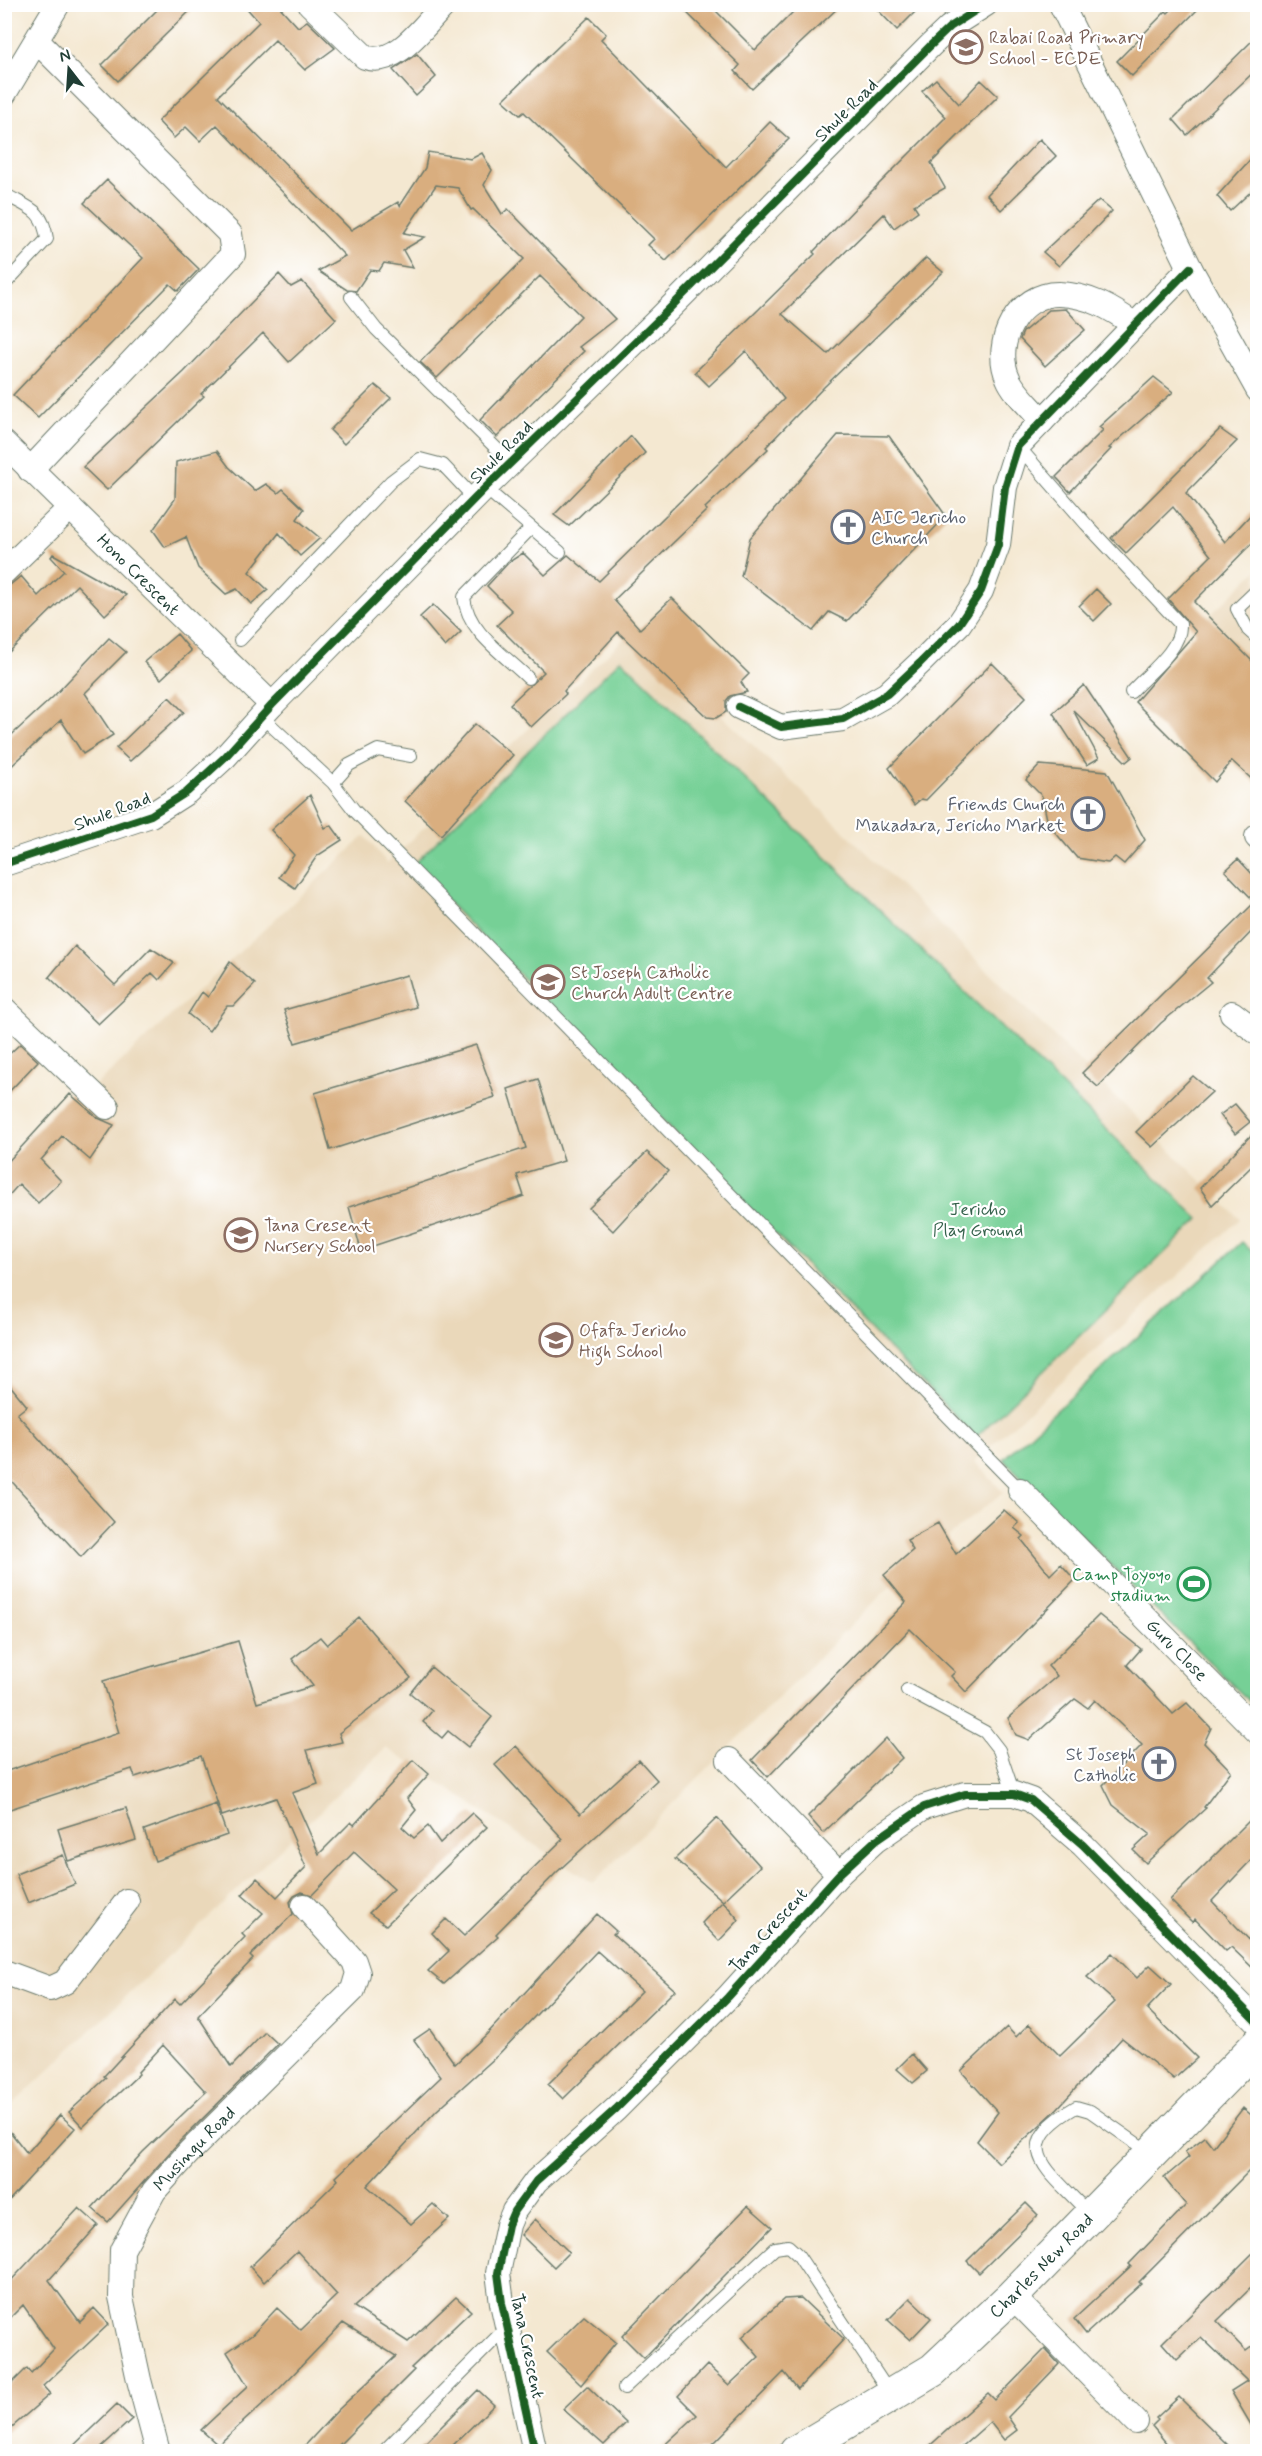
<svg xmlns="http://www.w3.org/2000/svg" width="1262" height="2456" font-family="Mynerve,sans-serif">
	<rect width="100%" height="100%" fill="#fff"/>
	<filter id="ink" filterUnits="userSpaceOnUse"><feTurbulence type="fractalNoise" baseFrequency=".0167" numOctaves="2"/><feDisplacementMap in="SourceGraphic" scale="12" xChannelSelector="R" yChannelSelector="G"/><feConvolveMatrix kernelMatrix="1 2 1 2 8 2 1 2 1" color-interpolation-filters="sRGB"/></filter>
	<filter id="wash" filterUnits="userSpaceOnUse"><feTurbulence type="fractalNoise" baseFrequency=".008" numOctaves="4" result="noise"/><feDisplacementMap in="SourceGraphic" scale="24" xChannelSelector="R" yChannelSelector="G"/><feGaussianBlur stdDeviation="1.35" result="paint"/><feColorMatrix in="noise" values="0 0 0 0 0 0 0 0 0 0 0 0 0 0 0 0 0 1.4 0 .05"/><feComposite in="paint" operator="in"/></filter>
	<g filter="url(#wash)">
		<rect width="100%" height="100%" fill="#f4e8d1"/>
		<path fill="#ead8ba" d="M 1257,570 L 1257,691 L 1195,630 Z
			M 632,631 L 863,849 L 1240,1219 L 974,1461 L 1003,1492 L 898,1578 L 593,1883 L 386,1748 L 5,2112 L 5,1169 L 365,836 L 387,863 Z"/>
		<path fill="#76d096" stroke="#4a8665" stroke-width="1.5" d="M 621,659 L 1199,1219 L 976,1437 L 412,866 Z
			M 1242,1242 L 1258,1257 L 1257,1709 L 1003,1459 Z"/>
		<g id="blocks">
			<path fill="#d9ae7f" d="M 163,4 L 197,4 L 118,81 L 102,65 Z
				M 243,4 L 277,4 L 298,27 L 307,21 L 335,48 L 305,70 L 275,40 L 218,96 L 351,230 L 398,202 L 400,206 L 425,168 L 428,152 L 471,159 L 482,153 L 492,170 L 484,185 L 502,214 L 508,209 L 615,319 L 579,347 L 584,351 L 497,437 L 480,420 L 581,316 L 540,276 L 437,378 L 420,362 L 524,259 L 473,209 L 471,210 L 458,188 L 436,185 L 404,233 L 425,237 L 403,250 L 413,268 L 384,263 L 379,271 L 370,270 L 356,291 L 347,290 L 318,271 L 345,256 L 217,125 L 200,141 L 186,127 L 174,138 L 158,121 L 259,22 Z
				M 678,4 L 709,4 L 755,50 L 801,4 L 842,4 L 752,89 L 735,71 L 740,65 Z
				M 872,4 L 923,4 L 897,30 Z
				M 1177,4 L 1203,4 L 1132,76 L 1117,61 L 1166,11 L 1168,13 Z
				M 589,17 L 606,34 L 601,39 L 726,167 L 770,122 L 789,139 L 666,261 L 648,245 L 654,239 L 524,112 L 520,115 L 503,100 Z
				M 1257,36 L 1257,69 L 1187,135 L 1173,119 Z
				M 417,54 L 436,77 L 416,96 L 393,70 Z
				M 936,79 L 959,104 L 981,80 L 998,96 L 931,163 L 945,188 L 914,205 L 918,211 L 894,228 L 884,214 L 782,314 L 828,354 L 926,258 L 943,272 L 824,387 L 766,447 L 768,449 L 705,508 L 707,510 L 614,600 L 640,629 L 672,598 L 749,674 L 741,682 L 747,692 L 730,696 L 726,701 L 726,712 L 716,718 L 707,717 L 618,632 L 564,691 L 566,694 L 531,727 L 510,704 L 544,672 L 497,625 L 512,611 L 487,586 L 509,562 L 523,553 L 545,575 L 568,555 L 599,581 L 784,399 L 746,351 L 709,386 L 695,372 L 815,254 L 813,252 L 865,198 L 946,117 L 922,91 Z
				M 1040,139 L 1056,156 L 1001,210 L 987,195 Z
				M 1257,152 L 1257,186 L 1230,211 L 1217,196 Z
				M 107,180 L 199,269 L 178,291 L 170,284 L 38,418 L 13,395 L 143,258 L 84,203 Z
				M 1099,200 L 1112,211 L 1059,266 L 1043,252 Z
				M 279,274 L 291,287 L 302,281 L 336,319 L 289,362 L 263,333 L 201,394 L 204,396 L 107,490 L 83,467 L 184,372 Z
				M 1066,309 L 1085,330 L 1045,366 L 1020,339 L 1023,332 L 1049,310 Z
				M 1154,377 L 1173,392 L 1109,448 L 1111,449 L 1070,492 L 1056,477 L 1103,430 L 1099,427 Z
				M 375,385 L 391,398 L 344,444 L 330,430 Z
				M 1220,429 L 1237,441 L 1186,493 L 1225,542 L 1257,508 L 1257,538 L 1194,602 L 1257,666 L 1257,784 L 1232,761 L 1215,782 L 1135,702 L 1196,632 L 1168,599 L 1211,556 L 1173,507 L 1126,553 L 1111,538 Z
				M 838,435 L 889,436 L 946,516 L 847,621 L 829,612 L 813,631 L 741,576 L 750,538 Z
				M 631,436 L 645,453 L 569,526 L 554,515 Z
				M 217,451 L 229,467 L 255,491 L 266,484 L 278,493 L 283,489 L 304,509 L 297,519 L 320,538 L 300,556 L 279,533 L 249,572 L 268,590 L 251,604 L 237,589 L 226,594 L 198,568 L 186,537 L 165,547 L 153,530 L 175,499 L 176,462 Z
				M 53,554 L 126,595 L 105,615 L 77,585 L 4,657 L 4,590 L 21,576 L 38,596 L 64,571 L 51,557 Z
				M 1096,589 L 1111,604 L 1094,621 L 1079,606 Z
				M 433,605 L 461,632 L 445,647 L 420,617 Z
				M 177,634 L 191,651 L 161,679 L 144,662 Z
				M 109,638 L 126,652 L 85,693 L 113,735 L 83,754 L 61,720 L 4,773 L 4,742 L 53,697 Z
				M 992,663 L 1026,697 L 926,800 L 921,799 L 914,805 L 889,768 Z
				M 1084,685 L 1132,757 L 1126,762 L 1073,710 L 1099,758 L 1087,765 L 1053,713 Z
				M 169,697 L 184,712 L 130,761 L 116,748 Z
				M 475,724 L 513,755 L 441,835 L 405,801 Z
				M 1040,765 L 1107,771 L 1145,840 L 1124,864 L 1115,857 L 1108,863 L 1077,858 L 1048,824 L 1042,796 L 1026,780 Z
				M 310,795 L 325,828 L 331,825 L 342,840 L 317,856 L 295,888 L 279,877 L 294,855 L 271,830 Z
				M 1238,859 L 1257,879 L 1257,926 L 1207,978 L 1211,982 L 1161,1023 L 1098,1087 L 1082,1073 L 1255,902 L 1225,871 Z
				M 75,946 L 115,985 L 151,948 L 174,963 L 159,980 L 152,973 L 98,1024 L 49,977 Z
				M 230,962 L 255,984 L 234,1006 L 227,1006 L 209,1031 L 188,1014 L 202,992 L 208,997 Z
				M 407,975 L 416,1007 L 295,1043 L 284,1010 Z
				M 20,1044 L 38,1061 L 4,1097 L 4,1059 Z
				M 476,1045 L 495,1097 L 330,1150 L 315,1093 Z
				M 1193,1076 L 1212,1092 L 1152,1147 L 1136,1132 Z
				M 538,1079 L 564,1161 L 517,1175 L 524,1196 L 361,1250 L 349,1207 L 526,1148 L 508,1089 Z
				M 70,1094 L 98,1118 L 114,1125 L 90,1160 L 62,1136 L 41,1160 L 61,1181 L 38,1203 L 19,1184 L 4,1201 L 4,1166 Z
				M 1235,1104 L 1250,1122 L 1235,1134 L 1220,1115 Z
				M 1257,1129 L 1257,1161 L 1212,1205 L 1200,1188 Z
				M 647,1152 L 668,1171 L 613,1231 L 589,1208 Z
				M 4,1378 L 27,1406 L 17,1414 L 114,1522 L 81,1557 L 4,1473 Z
				M 1004,1510 L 1019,1523 L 1014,1528 L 1024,1536 L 1021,1539 L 1050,1575 L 1061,1564 L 1075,1580 L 966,1692 L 951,1676 L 955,1672 L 910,1629 L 768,1777 L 752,1760 L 906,1602 L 884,1575 L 913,1550 L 907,1540 L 938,1523 L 956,1554 Z
				M 1099,1615 L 1141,1649 L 1127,1665 L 1173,1714 L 1187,1703 L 1211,1728 L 1204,1743 L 1231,1771 L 1204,1807 L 1206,1808 L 1146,1863 L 1133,1850 L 1150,1834 L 1113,1805 L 1103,1785 L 1142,1745 L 1095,1700 L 1088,1708 L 1075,1699 L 1029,1740 L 1016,1735 L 1008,1718 L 1057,1676 L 1048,1666 Z
				M 359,1617 L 411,1678 L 339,1733 L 342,1742 L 307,1750 L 318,1784 L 292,1793 L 319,1854 L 351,1822 L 354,1825 L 413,1760 L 429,1774 L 407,1798 L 416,1810 L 402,1827 L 414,1838 L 428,1826 L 440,1843 L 472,1813 L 487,1827 L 386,1925 L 369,1913 L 394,1889 L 354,1852 L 312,1895 L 302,1892 L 294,1896 L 290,1902 L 293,1914 L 250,1956 L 253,1959 L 198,2016 L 231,2067 L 265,2032 L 278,2044 L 180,2141 L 108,2222 L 92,2208 L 143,2152 L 206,2092 L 163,2045 L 138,2072 L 139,2074 L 83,2127 L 69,2112 L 106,2078 L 104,2076 L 175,1999 L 180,2004 L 245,1937 L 242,1934 L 263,1913 L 242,1895 L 257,1878 L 277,1897 L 306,1867 L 276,1798 L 222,1816 L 201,1756 L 135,1777 L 132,1769 L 4,1811 L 4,1772 L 119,1733 L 103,1681 L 238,1641 L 257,1703 L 313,1686 L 292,1659 L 320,1637 L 327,1645 Z
				M 431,1667 L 492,1717 L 468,1747 L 448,1731 L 442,1738 L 423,1722 L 432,1711 L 410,1693 Z
				M 886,1738 L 902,1758 L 823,1833 L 808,1816 Z
				M 516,1746 L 580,1814 L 639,1760 L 657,1780 L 557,1872 L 496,1934 L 498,1936 L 444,1984 L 428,1971 L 449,1951 L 432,1933 L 446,1919 L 464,1936 L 563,1839 L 495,1765 Z
				M 216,1804 L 227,1835 L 155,1861 L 144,1830 Z
				M 126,1808 L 136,1840 L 68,1861 L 58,1829 Z
				M 1257,1813 L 1257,1854 L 1212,1901 L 1257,1948 L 1257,1972 L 1231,1947 L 1226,1951 L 1195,1919 L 1192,1922 L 1170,1900 Z
				M 717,1818 L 760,1866 L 723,1901 L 675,1859 Z
				M 63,1855 L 75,1884 L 28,1903 L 16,1874 Z
				M 723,1901 L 739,1920 L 719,1941 L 702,1923 Z
				M 597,1914 L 616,1931 L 613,1934 L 675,1990 L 563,2099 L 548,2084 L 642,1991 L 597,1951 L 497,2056 L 436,2111 L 367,2186 L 411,2224 L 433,2204 L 449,2219 L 354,2307 L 408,2342 L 456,2297 L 471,2311 L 411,2368 L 414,2370 L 333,2451 L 300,2451 L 338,2410 L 396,2356 L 343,2323 L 278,2390 L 218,2445 L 201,2430 L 248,2386 L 227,2352 L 252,2335 L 277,2308 L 301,2330 L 337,2295 L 297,2251 L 264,2282 L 250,2267 L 338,2180 L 336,2177 L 441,2077 L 414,2040 L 430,2029 L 455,2064 L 487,2034 Z
				M 1112,1953 L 1137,1978 L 1150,1965 L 1171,1984 L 1147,2009 L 1197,2058 L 1174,2079 L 1122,2038 L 1054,2112 L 999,2163 L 977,2141 L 998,2112 L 961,2071 L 1007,2027 L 1016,2037 L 1029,2024 L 1060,2056 L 1115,2002 L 1087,1977 Z
				M 912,2054 L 927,2071 L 913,2083 L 897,2069 Z
				M 1243,2108 L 1257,2120 L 1257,2163 L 1139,2282 L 1141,2284 L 1086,2334 L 1074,2319 L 1131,2266 L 1129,2264 L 1186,2205 L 1164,2178 L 1189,2157 L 1185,2152 L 1205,2137 L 1213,2147 Z
				M 60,2115 L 75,2128 L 4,2206 L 4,2124 L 27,2153 Z
				M 1026,2203 L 1038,2215 L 979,2273 L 967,2261 Z
				M 748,2206 L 772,2227 L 644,2358 L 622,2336 Z
				M 79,2208 L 98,2225 L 49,2280 L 80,2322 L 94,2308 L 109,2324 L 43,2386 L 50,2394 L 4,2434 L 4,2391 L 27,2368 L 31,2373 L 54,2349 L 23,2305 L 4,2324 L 4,2288 Z
				M 535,2219 L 569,2252 L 554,2267 L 521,2235 Z
				M 1257,2249 L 1257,2282 L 1217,2321 L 1246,2351 L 1257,2343 L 1257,2435 L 1231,2391 L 1247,2381 L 1201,2337 L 1177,2360 L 1162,2343 Z
				M 801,2298 L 844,2339 L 798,2389 L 784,2372 L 706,2451 L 658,2451 L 697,2415 L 678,2396 L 707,2365 L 729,2385 L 759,2357 L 742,2337 L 784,2299 Z
				M 910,2298 L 931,2318 L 910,2340 L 888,2320 Z
				M 584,2316 L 616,2342 L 581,2385 L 547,2352 Z
				M 1045,2349 L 1059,2364 L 1008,2417 L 1017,2430 L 1004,2440 L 990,2422 L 957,2451 L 924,2451 L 988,2393 L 995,2400 Z
				M 587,2386 L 626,2423 L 604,2445 L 563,2409 Z
				M 478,2390 L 494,2405 L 447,2451 L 417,2451 Z
				M 1179,2397 L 1234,2451 L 1173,2451 L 1152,2426 L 1158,2420 L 1156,2418 Z
				M 117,2404 L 132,2419 L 97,2451 L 68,2451 Z"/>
		</g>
	</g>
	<g filter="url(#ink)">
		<use href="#blocks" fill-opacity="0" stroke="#6a796b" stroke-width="1.5"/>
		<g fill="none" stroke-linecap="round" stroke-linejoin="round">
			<g stroke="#6a796b" stroke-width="14">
				<path id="lane" d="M 4,194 C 29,208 43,209 47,239 L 4,285
					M 351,297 L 376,329 L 511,463
					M 1018,446 L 1086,524 L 1180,624 C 1182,649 1147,674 1131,692
					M 485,488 L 560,552
					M 1258,589 L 1237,609 L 1248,630 L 1258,639
					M 240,640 L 391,481 L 420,459 L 443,465 L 475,499
					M 528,678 C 505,655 467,632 464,597 L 530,529
					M 261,716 L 333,783 L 354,810 L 1020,1490
					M 333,783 L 349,765 L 378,750 L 411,756
					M 907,1690 L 985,1732 L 999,1750 L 1014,1794
					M 1089,2214 C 1050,2170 1005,2148 1076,2107 L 1090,2111 L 1150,2153
					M 624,2388 L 775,2248 L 788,2246 L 798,2255 L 891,2395
					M 383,2452 L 507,2327"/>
			</g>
			<g stroke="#6a796b" stroke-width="26">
				<g id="street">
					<path d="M 310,4 L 365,57 C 396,68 424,25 445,4"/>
					<path d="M 1061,4 L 1190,268 L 1258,390"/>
					<path d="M 4,94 L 58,4"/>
					<path d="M 1042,421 C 1032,408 1014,393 1008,378 C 992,343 1018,293 1059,294 C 1089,295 1111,308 1135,325"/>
					<path id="s1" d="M 4,443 L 272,705"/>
					<path d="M 30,470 L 233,254 L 230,234 L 37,41"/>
					<path d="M 4,572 L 69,509"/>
					<path d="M 739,707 L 781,727 L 843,719 L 887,694 L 920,663 L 959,624 L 981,591 L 998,545 L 1005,487 L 1018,446 L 1190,268"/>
					<path d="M 1257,837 L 1258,838"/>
					<path d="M 4,864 L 151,815 L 187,792 L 225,757 L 272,705 L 485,488 L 661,317 L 930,46 L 950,27 L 986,4"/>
					<path d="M 4,1009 L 107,1107"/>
					<path d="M 1232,1013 L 1258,1033"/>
					<path id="s2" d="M 1020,1490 L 1258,1732"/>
					<path d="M 729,1760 L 839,1874"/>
					<path d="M 4,1972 L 50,1989 L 65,1982 L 127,1901"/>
					<path d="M 1012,2296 L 1136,2422"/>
					<path id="s3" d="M 158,2452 L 139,2380 L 121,2297 L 122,2250 L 154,2191 L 190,2151 L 353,1990 L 358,1973 L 354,1961 L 304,1906"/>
					<path d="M 535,2452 L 502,2303 L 498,2273 L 508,2225 L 514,2211 L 536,2181 L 616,2109 L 728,1997 L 839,1874 L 876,1840 L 924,1807 L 965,1794 L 1014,1794 L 1031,1800 L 1083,1845 L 1258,2023"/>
				</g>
			</g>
			<g stroke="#6a796b" stroke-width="35">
				<g id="secondary">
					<path id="s4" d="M 796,2452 L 933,2370 L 1012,2296 L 1258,2044"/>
				</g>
			</g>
			<use href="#lane" stroke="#fff" stroke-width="12"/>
			<use href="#street" stroke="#fff" stroke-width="24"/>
			<use href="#secondary" stroke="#fff" stroke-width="33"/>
			<g stroke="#fff" stroke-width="11">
				<path id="cycleway" d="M 739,707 L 781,727 L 843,719 L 887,694 L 920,663 L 959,624 L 981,591 L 998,545 L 1005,487 L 1018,446 L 1190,268
					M 4,864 L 151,815 L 187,792 L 225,757 L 272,705 L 485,488 L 661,317 L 930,46 L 950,27 L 986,4
					M 535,2452 L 502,2303 L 498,2273 L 508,2225 L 514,2211 L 536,2181 L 616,2109 L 728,1997 L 839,1874 L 876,1840 L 924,1807 L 965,1794 L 1014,1794 L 1031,1800 L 1083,1845 L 1258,2023"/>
			</g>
			<use href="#cycleway" stroke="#1b5e20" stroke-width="8"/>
		</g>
	</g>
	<defs>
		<g id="school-ring" transform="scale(1.725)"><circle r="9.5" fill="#fff" stroke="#8d6e63" stroke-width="1.5"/><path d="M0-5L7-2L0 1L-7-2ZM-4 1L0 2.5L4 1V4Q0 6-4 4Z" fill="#8d6e63"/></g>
		<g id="church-ring" transform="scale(1.725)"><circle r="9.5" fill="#fff" stroke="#6b7280" stroke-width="1.5"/><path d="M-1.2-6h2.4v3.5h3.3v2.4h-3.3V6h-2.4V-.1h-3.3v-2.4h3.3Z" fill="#6b7280"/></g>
		<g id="stadium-ring" transform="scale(1.725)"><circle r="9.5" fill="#fff" stroke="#2e9e5b" stroke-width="1.5"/><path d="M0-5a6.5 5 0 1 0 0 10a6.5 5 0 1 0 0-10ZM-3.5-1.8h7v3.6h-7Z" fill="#2e9e5b"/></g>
	</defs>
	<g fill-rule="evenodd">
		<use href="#school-ring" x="966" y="47"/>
		<use href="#church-ring" x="848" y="527"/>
		<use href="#church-ring" x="1088" y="814"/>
		<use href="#school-ring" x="548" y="982"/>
		<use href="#school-ring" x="241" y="1235"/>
		<use href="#school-ring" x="556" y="1340"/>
		<use href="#stadium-ring" x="1194" y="1584"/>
		<use href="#church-ring" x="1159" y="1764"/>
	</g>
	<g text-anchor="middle" stroke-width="4.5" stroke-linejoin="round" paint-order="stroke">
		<g font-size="18" fill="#785e54" stroke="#fff" text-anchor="start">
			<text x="989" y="43">Rabai Road Primary<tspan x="989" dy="21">School - ECDE</tspan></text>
			<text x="571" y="978">St Joseph Catholic<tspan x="571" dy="21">Church Adult Centre</tspan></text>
			<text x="264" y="1231">Tana Cresent<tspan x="264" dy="21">Nursery School</tspan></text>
			<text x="579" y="1336">Ofafa Jericho<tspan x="579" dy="21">High School</tspan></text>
		</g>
		<g font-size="18" fill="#1f3d34" stroke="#fff">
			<text transform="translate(846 110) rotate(-45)" y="6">Shule Road</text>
			<text transform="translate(501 452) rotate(-45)" y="6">Shule Road</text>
			<text dy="6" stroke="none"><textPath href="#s1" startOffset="188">Hono Crescent</textPath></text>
			<text transform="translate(112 811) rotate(-21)" y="6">Shule Road</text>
			<text dy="6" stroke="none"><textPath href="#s2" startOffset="224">Guru Close</textPath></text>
			<text transform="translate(768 1930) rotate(-48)" y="6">Tana Crescent</text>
			<text dy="6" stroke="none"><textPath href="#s3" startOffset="332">Musingu Road</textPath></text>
			<text dy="6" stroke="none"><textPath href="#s4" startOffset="310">Charles New Road</textPath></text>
			<text transform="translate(528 2346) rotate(78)" y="6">Tana Crescent</text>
		</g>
		<g font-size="18" fill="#5b616d" stroke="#fff" text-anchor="end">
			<text x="871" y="523" text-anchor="start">AIC Jericho<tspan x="871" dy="21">Church</tspan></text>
			<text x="1065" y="810">Friends Church<tspan x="1065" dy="21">Makadara, Jericho Market</tspan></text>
			<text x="1136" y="1760">St Joseph<tspan x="1136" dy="21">Catholic</tspan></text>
		</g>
		<g font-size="18" fill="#35624c" stroke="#fff">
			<text x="978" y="1215">Jericho<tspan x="978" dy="21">Play Ground</tspan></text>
		</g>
		<g font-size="18" fill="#27864d" stroke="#fff" text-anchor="end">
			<text x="1171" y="1580">Camp Toyoyo<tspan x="1171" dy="21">stadium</tspan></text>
		</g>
	</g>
	<rect width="1262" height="2456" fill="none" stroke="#fff" stroke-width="24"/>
	<g transform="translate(69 69) rotate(343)" stroke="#ffffff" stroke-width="4.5" paint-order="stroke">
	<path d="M0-4.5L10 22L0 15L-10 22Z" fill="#1f3d34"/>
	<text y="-9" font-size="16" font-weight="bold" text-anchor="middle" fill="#1f3d34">N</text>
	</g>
</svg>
